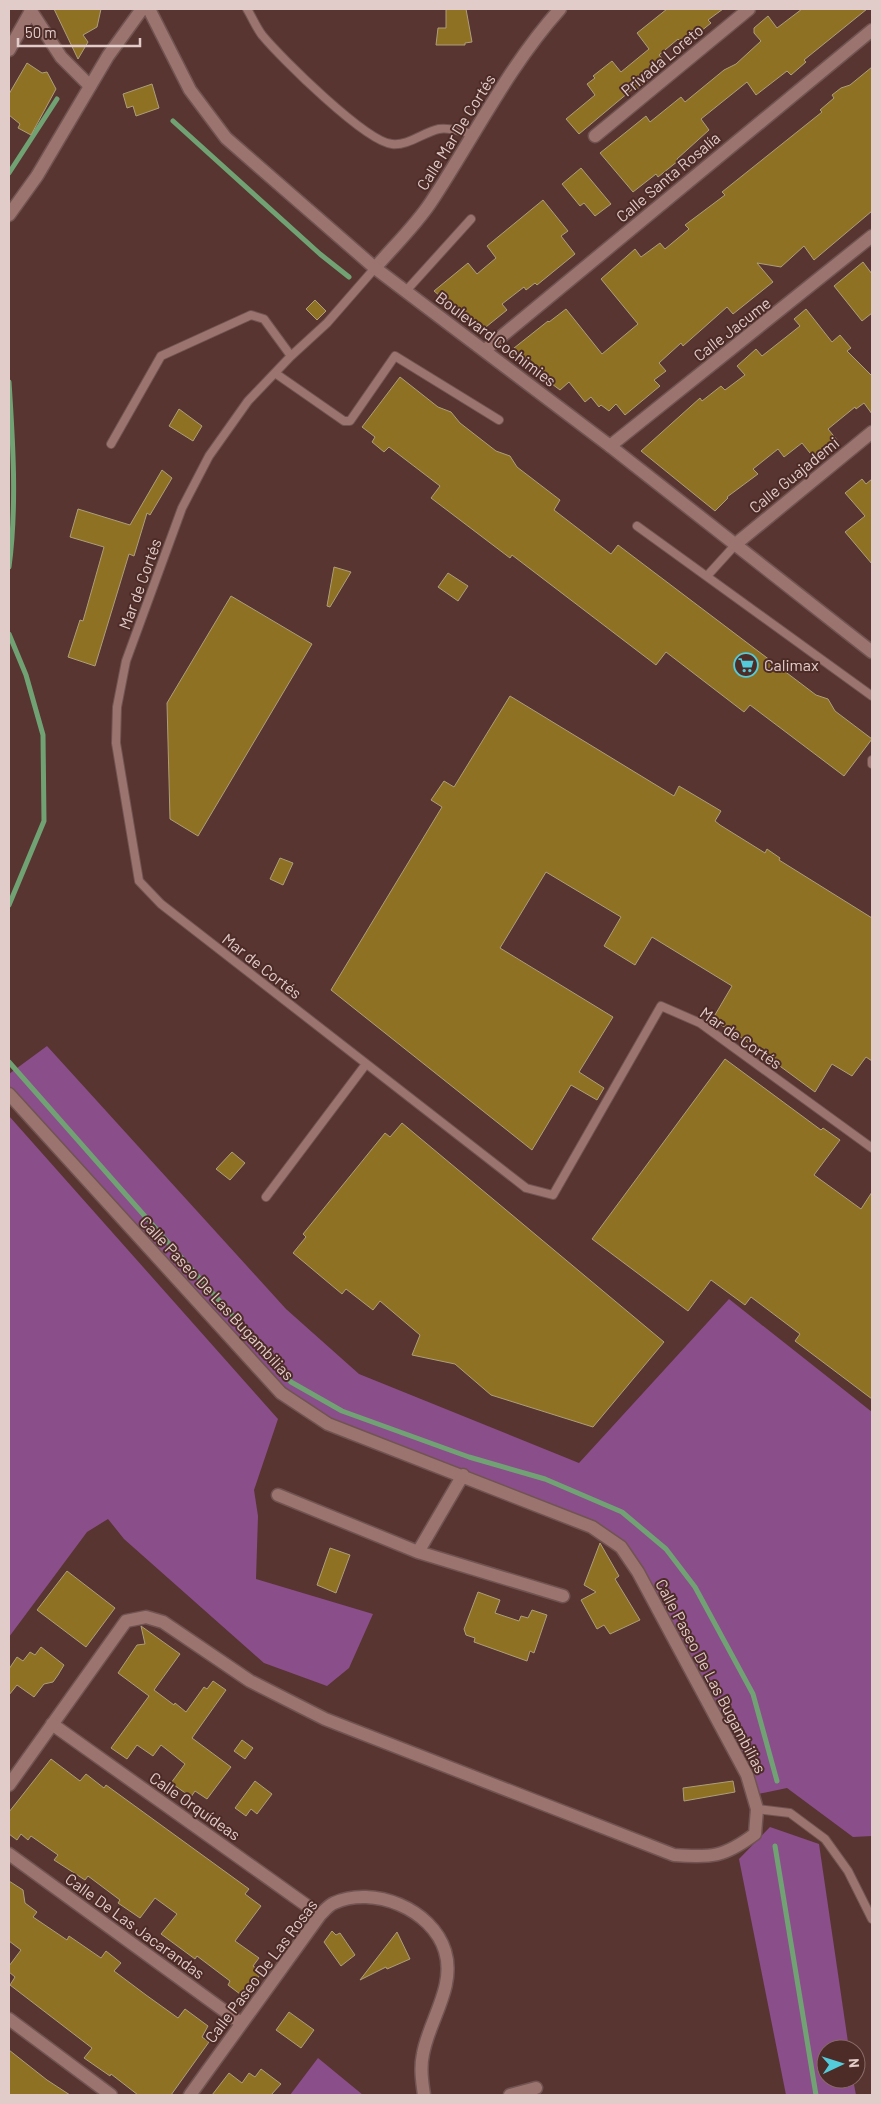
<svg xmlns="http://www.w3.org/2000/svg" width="881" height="2104" font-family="Barlow,sans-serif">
	<rect width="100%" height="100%" fill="#583531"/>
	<path fill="#8a4e8a" d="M 47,1046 L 286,1309 L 359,1374 L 579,1463 L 729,1299 L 872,1412 L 872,1836 L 853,1837 L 787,1788 L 753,1795 L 621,1547 L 592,1527 L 328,1424 L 281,1393 L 9,1094 L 9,1074 Z
		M 9,1116 L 278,1419 L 254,1490 L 258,1516 L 256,1579 L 373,1614 L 349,1668 L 327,1686 L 264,1663 L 124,1539 L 108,1519 L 87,1532 L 9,1637 Z
		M 770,1827 L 819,1844 L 849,2049 L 826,2049 L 826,2079 L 853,2079 L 856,2095 L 786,2095 L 739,1859 Z
		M 318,2058 L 363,2095 L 290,2095 Z"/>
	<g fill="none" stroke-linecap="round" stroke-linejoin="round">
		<path stroke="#71a274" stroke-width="5" d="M 173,121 L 320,254 L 349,277
			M 9,173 L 57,99
			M 9,382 C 13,443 17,507 9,567
			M 9,634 L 26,675 L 43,735 L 44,821 L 9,905
			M 9,1062 L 291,1382 L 342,1411 L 469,1457 L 545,1479 L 622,1512 L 666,1549 L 695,1587 L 753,1694 L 777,1781
			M 775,1846 L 816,2095"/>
	</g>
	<path fill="#8f7124" stroke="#ad9e7b" d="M 54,9 L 101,9 L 97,27 L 83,35 L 88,42 L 78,59 Z
		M 446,9 L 466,9 L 472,42 L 465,43 L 465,45 L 436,45 L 438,28 L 446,28 Z
		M 667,9 L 723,9 L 708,20 L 711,23 L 684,45 L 678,39 L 659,55 L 667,64 L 637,89 L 635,87 L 579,134 L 566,119 L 595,95 L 587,84 L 595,78 L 593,76 L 612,61 L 621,72 L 649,49 L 637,33 Z
		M 802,9 L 867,9 L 804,60 L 806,62 L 791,75 L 787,71 L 756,95 L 747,82 L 701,119 L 709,130 L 677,159 L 678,161 L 658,177 L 656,174 L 633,192 L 600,153 L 646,116 L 650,122 L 681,97 L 685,102 L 724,70 L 736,64 L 761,41 L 754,33 L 754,28 L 768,16 L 777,28 Z
		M 27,63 L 42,73 L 47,72 L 56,89 L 31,135 L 18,128 L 20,124 L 9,115 L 9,94 Z
		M 872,67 L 872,211 L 814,260 L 804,246 L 781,267 L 757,263 L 773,282 L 733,314 L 727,307 L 683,346 L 681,343 L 659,363 L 666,371 L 654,380 L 660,386 L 625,415 L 616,404 L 609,411 L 601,405 L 599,407 L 591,397 L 585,402 L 569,382 L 560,390 L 509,352 L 548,321 L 549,322 L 566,309 L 602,354 L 638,324 L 601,279 L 635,249 L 641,257 L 660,243 L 665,249 L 689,229 L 685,225 L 725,195 L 722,192 L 822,112 L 820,110 L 834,98 L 832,95 L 841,88 L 850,85 Z
		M 152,84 L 159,108 L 136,116 L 133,106 L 127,108 L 123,94 Z
		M 581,168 L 611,204 L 595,216 L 584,203 L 580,206 L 562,184 Z
		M 543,200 L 568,231 L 561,236 L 575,254 L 537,285 L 535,283 L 526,290 L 524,287 L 502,304 L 507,310 L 481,331 L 434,291 L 468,263 L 477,274 L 496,258 L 487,246 Z
		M 863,262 L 872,274 L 872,313 L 862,321 L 834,286 Z
		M 315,300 L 326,311 L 317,320 L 306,309 Z
		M 806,309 L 832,342 L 840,335 L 851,348 L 847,351 L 872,376 L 872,414 L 864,403 L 856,409 L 855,407 L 828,429 L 837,440 L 814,458 L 802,443 L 784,457 L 778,449 L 753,469 L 758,474 L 727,497 L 728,498 L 715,511 L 641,451 L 700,398 L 702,401 L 721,386 L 725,390 L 745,375 L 737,366 L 756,349 L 762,356 L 800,326 L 794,319 Z
		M 400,377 L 438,407 L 451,412 L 460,423 L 496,451 L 510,456 L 517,467 L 560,500 L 554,510 L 611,554 L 618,545 L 816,695 L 828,699 L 835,711 L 872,739 L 844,776 L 750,705 L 744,712 L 666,652 L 656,665 L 512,555 L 510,558 L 431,498 L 440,486 L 389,447 L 384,452 L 372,442 L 375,437 L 362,427 Z
		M 179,409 L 202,426 L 193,441 L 169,426 Z
		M 162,470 L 172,478 L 150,515 L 147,513 L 134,556 L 129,554 L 95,666 L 68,657 L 80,620 L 83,621 L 104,547 L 70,537 L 78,509 L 130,525 Z
		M 862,479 L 866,484 L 872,479 L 872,564 L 845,532 L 865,516 L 845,493 Z
		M 334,567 L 351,572 L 330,607 L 327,606 Z
		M 448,573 L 468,586 L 458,601 L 438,587 Z
		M 231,596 L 312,644 L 198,836 L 170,819 L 167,703 Z
		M 510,696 L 674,796 L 679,786 L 721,811 L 715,821 L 720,825 L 765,853 L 767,849 L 780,858 L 779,860 L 872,918 L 872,1061 L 866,1057 L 852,1076 L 832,1064 L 815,1092 L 735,1033 L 712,1020 L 732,986 L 652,937 L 635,965 L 604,946 L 621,917 L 546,872 L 500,948 L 613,1017 L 579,1072 L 604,1088 L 597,1100 L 571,1085 L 532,1150 L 331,990 L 442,807 L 431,800 L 444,781 L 454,787 Z
		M 280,858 L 293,863 L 283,885 L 270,879 Z
		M 725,1059 L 821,1130 L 823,1128 L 840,1140 L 814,1175 L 861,1209 L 872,1192 L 872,1399 L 795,1341 L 800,1334 L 751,1297 L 745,1305 L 711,1280 L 688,1311 L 592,1239 Z
		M 402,1123 L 664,1342 L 593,1427 L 491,1395 L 455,1364 L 412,1355 L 420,1335 L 380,1301 L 373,1310 L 346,1289 L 342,1294 L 293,1253 L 306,1237 L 303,1234 L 385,1133 L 390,1137 Z
		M 232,1152 L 245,1163 L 230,1180 L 216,1169 Z
		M 600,1543 L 619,1576 L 615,1579 L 640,1620 L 610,1634 L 604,1625 L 597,1629 L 581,1600 L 596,1592 L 584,1585 Z
		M 330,1548 L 350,1555 L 336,1593 L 317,1585 Z
		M 67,1571 L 115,1608 L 86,1647 L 37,1610 Z
		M 478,1592 L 500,1600 L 495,1613 L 519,1621 L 521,1616 L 528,1618 L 532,1610 L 547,1615 L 534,1653 L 530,1651 L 527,1661 L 474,1642 L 475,1638 L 466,1635 L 464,1629 Z
		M 141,1626 L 180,1654 L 154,1690 L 174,1705 L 175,1703 L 186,1712 L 204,1687 L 207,1689 L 213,1681 L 226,1690 L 192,1738 L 231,1767 L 207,1799 L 195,1791 L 191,1797 L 171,1783 L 185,1764 L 161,1745 L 153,1756 L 137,1745 L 127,1759 L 111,1748 L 149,1696 L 118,1673 L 137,1645 L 145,1644 Z
		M 41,1647 L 64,1665 L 58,1675 L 53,1682 L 44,1684 L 34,1697 L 17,1685 L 9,1695 L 9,1669 L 17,1657 L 23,1661 L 30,1652 L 35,1655 Z
		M 242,1740 L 253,1748 L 245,1759 L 234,1751 Z
		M 51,1759 L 80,1781 L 86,1774 L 104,1788 L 106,1785 L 249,1889 L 245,1894 L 261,1906 L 235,1941 L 259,1958 L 253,1966 L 262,1972 L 244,1997 L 228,1985 L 230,1981 L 197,1956 L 195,1959 L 161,1934 L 177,1914 L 155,1898 L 140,1918 L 118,1903 L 120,1900 L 88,1876 L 85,1880 L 54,1860 L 58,1855 L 31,1836 L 28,1840 L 21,1834 L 17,1840 L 9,1834 L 9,1812 Z
		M 255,1781 L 272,1794 L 257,1814 L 251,1809 L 246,1816 L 235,1808 Z
		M 733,1781 L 735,1792 L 684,1801 L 683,1788 Z
		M 9,1881 L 23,1890 L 25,1903 L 37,1912 L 33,1917 L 67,1940 L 69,1936 L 101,1958 L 106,1951 L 121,1963 L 114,1971 L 146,1995 L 178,2018 L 185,2009 L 208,2026 L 202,2037 L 209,2042 L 171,2095 L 138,2095 L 111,2074 L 110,2076 L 84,2058 L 92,2048 L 10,1985 L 15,1977 L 9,1972 L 9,1966 L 21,1950 L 9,1941 Z
		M 332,1931 L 336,1935 L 340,1933 L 355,1955 L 341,1966 L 324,1942 Z
		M 397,1932 L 410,1959 L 387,1969 L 386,1967 L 360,1980 Z
		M 289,2012 L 314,2030 L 301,2048 L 276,2030 Z
		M 9,2050 L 47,2080 L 70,2095 L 9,2095 Z
		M 261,2069 L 281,2084 L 271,2095 L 212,2095 L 229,2073 L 242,2083 L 249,2073 L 255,2077 Z"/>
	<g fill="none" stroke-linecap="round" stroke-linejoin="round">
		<g stroke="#715451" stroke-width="10">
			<path id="lane" d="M 247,9 C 252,17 256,27 262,35 C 281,58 366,142 392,144 C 408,146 424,132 439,129 C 450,127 462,132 473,134
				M 375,268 L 327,323 L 291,356 L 248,401 L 209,456 L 182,508 L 126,661 L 117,707 L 116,743 L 139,881 L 161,904 L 526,1188 L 553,1195 L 661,1006 L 700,1023 L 872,1148
				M 405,292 L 471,219
				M 275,373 L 344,421 L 350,421 L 395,356 L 499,420
				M 111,444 L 161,356 L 251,315 L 264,319 L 291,356
				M 637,526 L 872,696
				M 707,576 L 737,543
				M 872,760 L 872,764
				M 266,1197 L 366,1064
				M 757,1809 L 790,1813 L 825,1839 L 848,1871 L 872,1919"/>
		</g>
		<g stroke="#715451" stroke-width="15">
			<path id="street" d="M 31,11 L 61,57 L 90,86
				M 9,50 L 31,11 L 30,9
				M 595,136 L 749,9
				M 375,268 C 393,247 416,225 431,202 C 474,137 508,67 560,9
				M 485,350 L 872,30
				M 610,446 L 872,236
				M 737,543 L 872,432
				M 9,1094 L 281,1393 L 328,1424 L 592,1527 L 621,1547 L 638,1572 L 747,1775 L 757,1809 L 755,1834 C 724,1857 712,1858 674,1855 L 325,1719 L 250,1681 L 163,1622 L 146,1617 L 126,1621 L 9,1785
				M 278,1495 L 418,1552 L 563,1596
				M 418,1552 L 463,1475
				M 52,1724 L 320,1915
				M 9,1854 L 241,2023
				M 9,2019 L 111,2095
				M 190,2095 L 320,1915 C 324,1911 329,1905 334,1903 C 373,1885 432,1909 445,1951 C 456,1987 429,2020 423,2054 C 420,2068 422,2081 424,2095
				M 510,2095 L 536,2088"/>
		</g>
		<g stroke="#715451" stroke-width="15">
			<path id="secondary" d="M 149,9 L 190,90 L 226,138 L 375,268 L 610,446 L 872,652
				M 9,215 L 37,176 L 108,56 L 142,9"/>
		</g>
		<use href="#lane" stroke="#9b746f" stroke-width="8"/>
		<use href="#street" stroke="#9b746f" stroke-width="12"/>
		<use href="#secondary" stroke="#9b746f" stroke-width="12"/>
	</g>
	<defs>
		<g id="supermarket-ring" transform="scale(1.25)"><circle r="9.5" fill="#4d2b27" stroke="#53cbdb" stroke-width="1.5"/><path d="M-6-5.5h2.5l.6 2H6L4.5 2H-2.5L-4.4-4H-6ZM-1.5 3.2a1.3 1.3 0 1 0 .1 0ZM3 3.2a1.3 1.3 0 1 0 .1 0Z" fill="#53cbdb"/></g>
	</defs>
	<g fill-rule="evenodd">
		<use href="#supermarket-ring" x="746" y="665"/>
	</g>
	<g text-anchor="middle" stroke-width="4" stroke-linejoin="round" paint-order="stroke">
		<g font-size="16" fill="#e2ccc9" stroke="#4d2b27">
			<text transform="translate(662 60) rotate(-40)" y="6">Privada Loreto</text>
			<text transform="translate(456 132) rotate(-58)" y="6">Calle Mar De Cortés</text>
			<text transform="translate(668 177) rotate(-40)" y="6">Calle Santa Rosalía</text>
			<text transform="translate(732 329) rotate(-38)" y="6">Calle Jacume</text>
			<text transform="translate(496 339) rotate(37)" y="6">Boulevard Cochimies</text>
			<text transform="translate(794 475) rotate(-39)" y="6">Calle Guajademi</text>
			<text transform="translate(140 584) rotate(-70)" y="6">Mar de Cortés</text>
			<text transform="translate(262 966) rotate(38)" y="6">Mar de Cortés</text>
			<text transform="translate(741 1038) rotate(35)" y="6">Mar de Cortés</text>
			<text transform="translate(217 1298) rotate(47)" y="6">Calle Paseo De Las Bugambilias</text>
			<text transform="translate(711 1676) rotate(62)" y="6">Calle Paseo De Las Bugambilias</text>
			<text transform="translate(195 1806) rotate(35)" y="6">Calle Orquídeas</text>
			<text transform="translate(135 1926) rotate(36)" y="6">Calle De Las Jacarandas</text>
			<text transform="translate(261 1971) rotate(-53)" y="6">Calle Paseo De Las Rosas</text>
		</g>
		<g font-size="16" fill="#e2ccc9" stroke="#4d2b27" text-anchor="start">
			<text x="764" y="671">Calimax</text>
		</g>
	</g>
	<rect width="881" height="2104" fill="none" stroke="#e2ccc9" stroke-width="20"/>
	<g transform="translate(841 2064) rotate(86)"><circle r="24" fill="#4d2b27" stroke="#896b68"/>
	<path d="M0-4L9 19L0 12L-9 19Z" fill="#53cbdb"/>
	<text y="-8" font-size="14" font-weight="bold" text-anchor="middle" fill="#e2ccc9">N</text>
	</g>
	<path d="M18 38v8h122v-8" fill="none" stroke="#e2ccc9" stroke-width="2.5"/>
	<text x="25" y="38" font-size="15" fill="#e2ccc9" stroke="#4d2b27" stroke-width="4" paint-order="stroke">50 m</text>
</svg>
